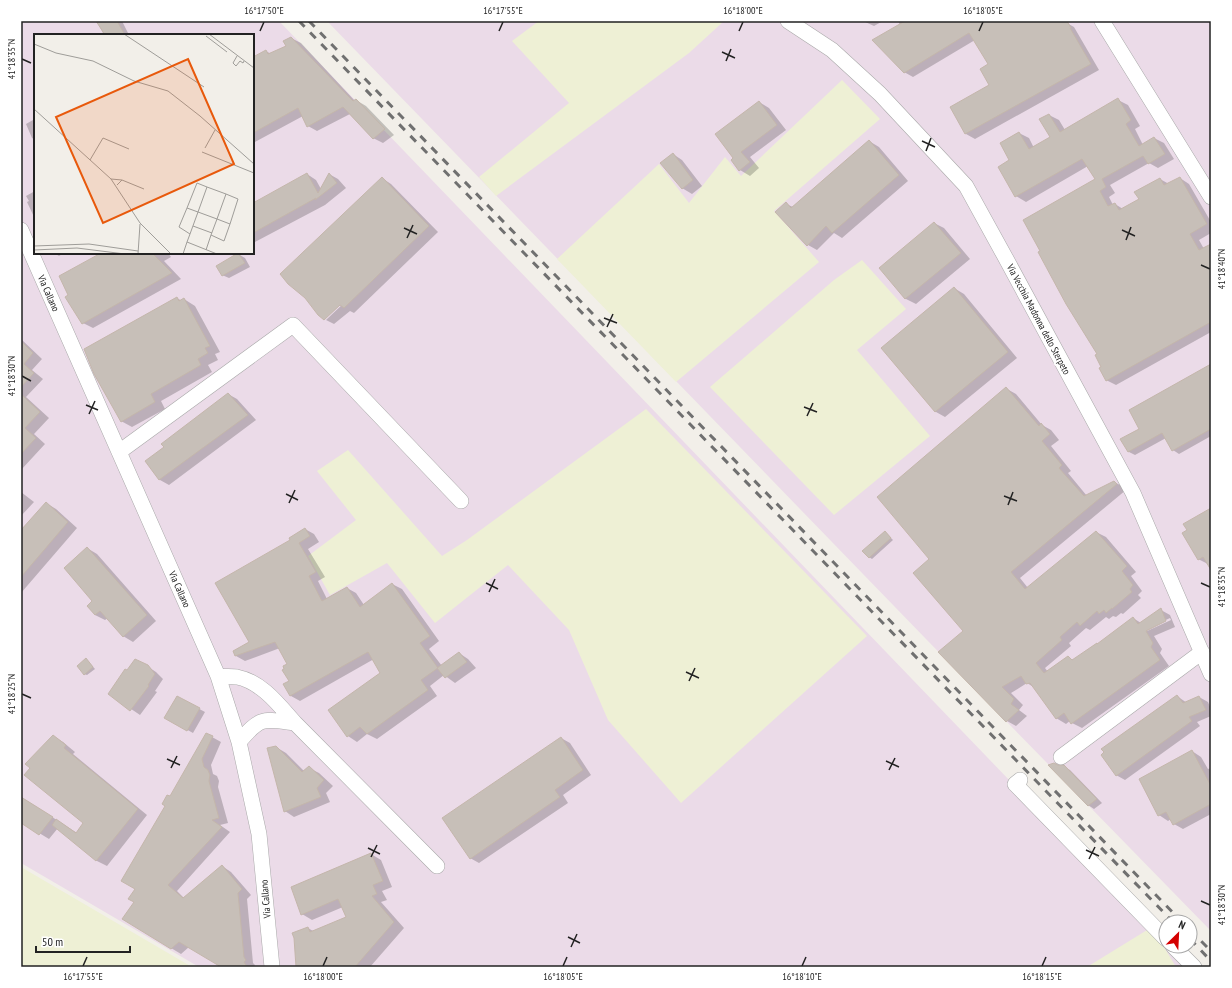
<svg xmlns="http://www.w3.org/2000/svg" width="1232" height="988" font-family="'PT Sans Narrow',sans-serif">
	<rect width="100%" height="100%" fill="#f2efe9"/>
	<path fill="#ebdbe8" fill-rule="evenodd" d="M 21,21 L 279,21 L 1189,967 L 199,967 L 21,863 ZM 35,35 L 253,35 L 253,253 L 35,253 Z
		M 327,21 L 1211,21 L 1211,931 L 926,639 Z"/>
	<path fill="#eef0d5" d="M 539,21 L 724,21 L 689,53 L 496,196 L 479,177 L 569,103 L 512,41 Z
		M 842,80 L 880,119 L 774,211 L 819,262 L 676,382 L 557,259 L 659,164 L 689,203 L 725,157 L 741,176 Z
		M 862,260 L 906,309 L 857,350 L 930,436 L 834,515 L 710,387 L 834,280 Z
		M 646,409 L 867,636 L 681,803 L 608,720 L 569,630 L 508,565 L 435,623 L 387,563 L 330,595 L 308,556 L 356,520 L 317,471 L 348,450 L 442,556 L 467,540 Z
		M 21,867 L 192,967 L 21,967 Z
		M 1152,927 L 1176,967 L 1087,967 Z"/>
	<path fill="#0003" fill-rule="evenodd" d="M 97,21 L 122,21 L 129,35 L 104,35 Z
		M 863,21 L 883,21 L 874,26 Z
		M 898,21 L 1065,22 L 1074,27 L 1099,70 L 975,139 L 966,134 L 951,108 L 990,85 L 989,65 L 975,40 L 913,77 L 904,72 L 900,25 Z
		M 291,38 L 301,43 L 355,101 L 356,100 L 366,106 L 394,135 L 383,143 L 373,138 L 350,114 L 317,131 L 308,126 L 303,116 L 253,143 L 253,58 L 266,51 L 271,54 L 287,46 Z
		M 1118,100 L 1128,105 L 1140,126 L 1135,129 L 1143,145 L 1154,138 L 1164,143 L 1174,159 L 1158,168 L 1149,163 L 1110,185 L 1115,193 L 1109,197 L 1113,205 L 1115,204 L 1123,209 L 1140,199 L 1160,179 L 1169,184 L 1180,178 L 1189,184 L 1211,222 L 1211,233 L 1199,240 L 1204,249 L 1211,245 L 1211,332 L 1116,385 L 1106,380 L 1103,367 L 1096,180 L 1088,166 L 1026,202 L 1016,196 L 1011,161 L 1019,133 L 1029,138 L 1034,148 L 1051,138 L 1049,115 L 1059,120 L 1065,130 Z
		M 759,102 L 769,108 L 786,130 L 750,157 L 759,168 L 750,176 L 740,170 L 732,160 L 734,158 Z
		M 33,120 L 35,121 L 35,140 L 32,138 L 26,124 Z
		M 869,141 L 879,147 L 908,181 L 842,238 L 834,233 L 817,250 L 808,245 L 786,204 L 793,207 Z
		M 673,154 L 682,160 L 702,186 L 692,194 L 682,188 Z
		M 307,174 L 316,180 L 321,189 L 329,174 L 338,179 L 346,188 L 325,205 L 253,243 L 253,204 Z
		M 382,178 L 391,184 L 438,232 L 354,313 L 350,311 L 334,324 L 326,320 L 345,302 L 343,301 L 325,318 L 325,319 L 318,314 Z
		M 35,191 L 35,219 L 27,202 L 29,201 L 26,196 Z
		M 934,223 L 944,228 L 970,259 L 916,304 L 906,299 L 881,268 Z
		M 54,253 L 64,253 L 59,256 Z
		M 103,253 L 168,253 L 171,257 L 164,261 L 181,279 L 93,328 L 83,323 L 70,295 Z
		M 238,254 L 245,258 L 250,267 L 229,278 L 222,275 Z
		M 954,288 L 964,294 L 1017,358 L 945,417 L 936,412 L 882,348 Z
		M 177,298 L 182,301 L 184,299 L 195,306 L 220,352 L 215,354 L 218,360 L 208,365 L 212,372 L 161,401 L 165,409 L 132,427 L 121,421 Z
		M 21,339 L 42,359 L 32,370 L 43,379 L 26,397 L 49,418 L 34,434 L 45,444 L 21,470 Z
		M 1211,366 L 1211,436 L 1179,454 L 1173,450 L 1166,438 L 1135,455 L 1129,452 L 1122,439 L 1141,429 Z
		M 1007,389 L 1016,394 L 1042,425 L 1051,430 L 1059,440 L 1051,446 L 1071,471 L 1068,473 L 1087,496 L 1114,482 L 1124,487 L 1126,490 L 1020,578 L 1028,588 L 1096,532 L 1106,537 L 1136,572 L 1131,576 L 1142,591 L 1138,595 L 1141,598 L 1123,614 L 1121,613 L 1116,617 L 1113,616 L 1109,619 L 1106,617 L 1090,630 L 1086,628 L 1069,643 L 1071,646 L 1045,668 L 1048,672 L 1068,657 L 1073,660 L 1098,645 L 1133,618 L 1141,623 L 1161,610 L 1170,615 L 1175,627 L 1154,636 L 1162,649 L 1160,653 L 1169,666 L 1082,728 L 1072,723 L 1071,720 L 1066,724 L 1056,718 L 1035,688 L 1027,683 L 1011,693 L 1023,705 L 1019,710 L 1027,716 L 1016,726 L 1007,721 L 931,559 ZM 1170,618 L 1171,620 L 1145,632 L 1149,628 Z
		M 228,394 L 237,399 L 256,420 L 169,485 L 160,480 L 146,462 Z
		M 21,492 L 34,502 L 21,516 Z
		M 46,503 L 56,509 L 77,528 L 21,593 L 21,532 Z
		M 1211,509 L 1211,568 L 1208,564 L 1198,559 Z
		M 305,529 L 314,534 L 319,542 L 308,549 L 325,577 L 318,581 L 327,599 L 347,588 L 356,593 L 364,605 L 392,584 L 402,589 L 439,641 L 429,649 L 442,666 L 459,653 L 468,659 L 476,668 L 455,683 L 444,675 L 430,686 L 437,696 L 377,739 L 367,734 L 357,742 L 348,736 L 330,710 L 381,673 L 374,659 L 300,701 L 291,696 L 288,664 L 280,648 L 245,661 L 236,656 L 250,642 L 291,540 Z
		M 885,532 L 893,540 L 872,559 L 869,557 Z
		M 87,548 L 97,554 L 156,621 L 133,642 L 123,636 L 108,618 L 105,620 L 95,615 Z
		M 86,659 L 95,669 L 87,675 L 84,674 Z
		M 147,666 L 156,672 L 163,679 L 155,691 L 157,692 L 140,715 L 109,694 Z
		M 1177,696 L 1187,703 L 1199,697 L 1208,702 L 1211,709 L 1211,716 L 1197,722 L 1200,726 L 1125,780 L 1116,775 Z
		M 177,697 L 205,712 L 193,733 L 166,718 Z
		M 53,736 L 63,742 L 75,752 L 73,754 L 147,815 L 107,866 L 97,861 L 58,828 L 49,839 L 21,822 L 21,797 L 77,833 L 85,823 Z
		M 212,737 L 221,742 L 211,765 L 213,774 L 217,776 L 219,781 L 218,787 L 228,823 L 220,825 L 230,832 L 177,891 L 184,898 L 222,866 L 231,872 L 251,895 L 247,899 L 253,963 L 255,965 L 254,967 L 223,967 L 189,947 L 181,954 L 171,948 L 136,889 L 171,798 Z
		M 561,738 L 570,743 L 591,775 L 563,795 L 568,803 L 479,863 L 470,858 Z
		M 276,747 L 286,753 L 305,772 L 309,768 L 319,773 L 333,786 L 326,793 L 330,802 L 294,817 L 285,811 Z
		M 1192,751 L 1201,757 L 1208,769 L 1211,768 L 1211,814 L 1183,829 L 1174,824 L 1171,819 L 1168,821 L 1159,815 Z
		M 1058,766 L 1063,766 L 1070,770 L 1102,803 L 1094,809 L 1088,805 Z
		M 371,854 L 381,860 L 392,887 L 382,891 L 387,900 L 381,902 L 404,928 L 370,967 L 297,967 L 308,928 L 313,931 L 347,918 L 343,907 L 312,920 L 302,914 Z"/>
	<path fill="#c7bfb8" stroke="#c4b6ab" d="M 96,21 L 117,21 L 125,35 L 105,35 Z
		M 905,21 L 1067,21 L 1071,28 L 1070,28 L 1091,64 L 965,134 L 950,107 L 989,85 L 980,69 L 988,64 L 969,33 L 904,73 L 872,40 Z
		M 291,37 L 353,101 L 356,99 L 385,129 L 373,139 L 343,107 L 307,127 L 298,108 L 253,133 L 253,57 L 266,50 L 268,54 L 286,46 L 283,41 Z
		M 1118,98 L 1131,120 L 1126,124 L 1139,146 L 1154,137 L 1165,154 L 1148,164 L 1143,156 L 1102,179 L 1106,187 L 1100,191 L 1108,206 L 1115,203 L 1119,210 L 1139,199 L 1134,192 L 1160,178 L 1164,185 L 1180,177 L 1207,224 L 1190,234 L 1199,250 L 1211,244 L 1211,322 L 1106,381 L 1099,368 L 1101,367 L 1095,355 L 1097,354 L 1066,304 L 1038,252 L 1040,251 L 1023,220 L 1095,179 L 1082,159 L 1015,197 L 998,167 L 1009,160 L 1000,143 L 1019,132 L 1029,149 L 1050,137 L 1039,119 L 1049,114 L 1060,132 Z
		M 759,101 L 777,125 L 741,152 L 750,162 L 739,171 L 731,160 L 733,158 L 715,134 Z
		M 869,140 L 899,175 L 832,233 L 826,226 L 807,246 L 775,212 L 786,202 L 791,208 Z
		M 673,153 L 693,180 L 682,189 L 660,163 Z
		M 307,173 L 318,193 L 329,173 L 337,183 L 315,200 L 316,198 L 253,233 L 253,203 Z
		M 382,177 L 429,226 L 344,308 L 340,305 L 324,320 L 318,315 L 305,298 L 288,284 L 280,274 Z
		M 934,222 L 961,253 L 905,299 L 879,268 Z
		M 101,253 L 152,253 L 172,273 L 82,324 L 65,297 L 68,295 L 59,276 Z
		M 238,253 L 245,263 L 222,276 L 216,266 Z
		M 954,287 L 1008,352 L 935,412 L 881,348 Z
		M 177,297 L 179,301 L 184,298 L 210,346 L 205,348 L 208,353 L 198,359 L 201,365 L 151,394 L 155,402 L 121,422 L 94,374 L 84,349 Z
		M 21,341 L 33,353 L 24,364 L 34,373 L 21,387 Z
		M 1211,364 L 1211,429 L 1172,451 L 1162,433 L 1128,452 L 1120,439 L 1139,429 L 1129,410 Z
		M 1006,387 L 1039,426 L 1041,423 L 1050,434 L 1042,441 L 1062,465 L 1059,468 L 1084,496 L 1114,481 L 1117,484 L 1011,572 L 1025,589 L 1096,531 L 1127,566 L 1122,571 L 1133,585 L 1130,589 L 1132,592 L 1112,609 L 1112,608 L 1106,613 L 1104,610 L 1099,614 L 1097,611 L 1080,626 L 1077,622 L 1060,637 L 1062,640 L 1036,663 L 1044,673 L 1068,656 L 1072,660 L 1097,643 L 1097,644 L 1133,617 L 1138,624 L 1161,608 L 1166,621 L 1146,631 L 1153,643 L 1151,647 L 1160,660 L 1071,724 L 1064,713 L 1056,719 L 1030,683 L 1026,684 L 1021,676 L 1002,687 L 1014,699 L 1011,704 L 1019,710 L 1006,722 L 938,652 L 963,631 L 913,573 L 929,559 L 877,497 Z
		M 228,393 L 248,415 L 159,480 L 145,461 L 164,447 L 161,444 Z
		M 21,394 L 40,412 L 25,428 L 36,438 L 21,454 Z
		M 46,502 L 68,522 L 21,577 L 21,530 Z
		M 1211,508 L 1211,570 L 1203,557 L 1198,560 L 1182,533 L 1187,530 L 1183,524 Z
		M 305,528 L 310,536 L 299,543 L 316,572 L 309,576 L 322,601 L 347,587 L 360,607 L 392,583 L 430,636 L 420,643 L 438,668 L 421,680 L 428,690 L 367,734 L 360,727 L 347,737 L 328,710 L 380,673 L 368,652 L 290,696 L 283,684 L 289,681 L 282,670 L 284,669 L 283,666 L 287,664 L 275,642 L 235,656 L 233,651 L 249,642 L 215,583 L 290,540 L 289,538 Z
		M 885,531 L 891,538 L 869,558 L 862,551 Z
		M 87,547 L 147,615 L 123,637 L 100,611 L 95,615 L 87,606 L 92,601 L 64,568 Z
		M 459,652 L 467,662 L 445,678 L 437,668 Z
		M 86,658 L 93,667 L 84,675 L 77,666 Z
		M 135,659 L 148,665 L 155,674 L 148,685 L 149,686 L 130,711 L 108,694 L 125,669 L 127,670 Z
		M 1177,695 L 1183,703 L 1199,696 L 1206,710 L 1189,717 L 1192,721 L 1116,776 L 1101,755 L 1104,752 L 1101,749 Z
		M 177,696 L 200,708 L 187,731 L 164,718 Z
		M 206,733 L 213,736 L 202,759 L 204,767 L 208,770 L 210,775 L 209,781 L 219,818 L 212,820 L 222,827 L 168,885 L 183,898 L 222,865 L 242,889 L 238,893 L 244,957 L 246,960 L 244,962 L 247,967 L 221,967 L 179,942 L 171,949 L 122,919 L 134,902 L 128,899 L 135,889 L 121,881 L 165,806 L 162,804 L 167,795 L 170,796 Z
		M 53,735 L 66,745 L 64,748 L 138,809 L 96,861 L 52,825 L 56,819 L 76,833 L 83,823 L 24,775 L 30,768 L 25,764 Z
		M 561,737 L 583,770 L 555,790 L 560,797 L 470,859 L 442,818 Z
		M 276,746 L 302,772 L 309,766 L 324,780 L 317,788 L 321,797 L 284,812 L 267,748 Z
		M 1192,750 L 1211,786 L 1211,804 L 1173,825 L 1166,812 L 1158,816 L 1139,779 Z
		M 1054,763 L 1058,765 L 1064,765 L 1097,799 L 1088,806 L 1048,765 Z
		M 21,797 L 53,817 L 39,835 L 21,823 Z
		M 371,853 L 383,881 L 373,885 L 377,894 L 372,896 L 394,922 L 355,967 L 296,967 L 294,938 L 292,933 L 308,927 L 310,932 L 346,917 L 338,899 L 301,915 L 291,887 Z"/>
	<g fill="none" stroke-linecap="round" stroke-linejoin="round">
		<g stroke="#a9a9a9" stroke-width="16">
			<path id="minor" d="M 788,21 L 832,50 L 880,94 L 966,186 L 1004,255 L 1133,493 L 1211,674
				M 1102,21 L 1211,197
				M 21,230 L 218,676 L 239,742 L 259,834 L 272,967
				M 119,452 L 293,325 L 461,501
				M 218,676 C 225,677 231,676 237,677 C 262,682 279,705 295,723 C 263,719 261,716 239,742
				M 295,723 L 437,866
				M 1061,757 L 1202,652
				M 1020,780 L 1015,784 L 1166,939
				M 1173,946 L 1194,967"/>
		</g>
		<use href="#minor" stroke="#fff" stroke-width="15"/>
		<path stroke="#707070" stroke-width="3" stroke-dasharray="8 8" stroke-linecap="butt" d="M 299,21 L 1173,922
			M 309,21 L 1182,922
			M 1190,930 L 1211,951
			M 1190,939 L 1211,961"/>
	</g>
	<path fill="none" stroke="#222" stroke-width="1.5" d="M 260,31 L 264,22M 499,31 L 503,22M 739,31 L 743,22M 979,31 L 983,22M 722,52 L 735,58M 22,59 L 31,63M 726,61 L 731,49M 922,141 L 935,147M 926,151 L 931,138M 404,228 L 417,234M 1122,230 L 1135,236M 407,238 L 413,225M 1126,240 L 1131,227M 1201,265 L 1210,269M 604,318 L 617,323M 607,327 L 613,314M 22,376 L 31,381M 86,405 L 98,410M 804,407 L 817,412M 89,414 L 95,401M 807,416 L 813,403M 286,494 L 298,500M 1004,496 L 1017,501M 289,503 L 295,490M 1008,505 L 1013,492M 486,583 L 498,589M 1201,583 L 1210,587M 489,592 L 495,579M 686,672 L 699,678M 689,681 L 695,668M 22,694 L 31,698M 167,759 L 180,765M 886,761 L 899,767M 171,768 L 177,756M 889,770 L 895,758M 368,848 L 380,854M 1086,850 L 1099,856M 371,857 L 377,845M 1089,859 L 1095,847M 1201,901 L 1210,905M 568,937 L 580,943M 571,947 L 577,934M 83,966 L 87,957M 323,966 L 327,957M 563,966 L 567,957M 802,966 L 806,957M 1042,966 L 1046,957"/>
	<g text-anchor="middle" stroke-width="4" stroke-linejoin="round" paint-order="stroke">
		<g font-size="10" fill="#222" stroke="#fff">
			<text transform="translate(49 293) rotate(66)" y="4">Via Callano</text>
			<text transform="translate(1039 319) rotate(62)" y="4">Via Vecchia Madonna dello Sterpeto</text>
			<text transform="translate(180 589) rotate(66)" y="4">Via Callano</text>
			<text transform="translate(265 899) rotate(-95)" y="4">Via Callano</text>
		</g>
	</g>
	<g transform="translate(34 34)">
		<rect width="220" height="220" fill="#f2efe9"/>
		<path fill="none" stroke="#9f9d99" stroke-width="1" d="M 90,0 L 170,53M 175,0 L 220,34M 172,2 L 193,18M 0,10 L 22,19 L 59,27 L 100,47 L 134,57 L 166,82 L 220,130M 203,22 L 199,29 L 202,32 L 206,27 L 209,29 L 210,27M 0,75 L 77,145 L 106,189 L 137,220M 171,114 L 181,96M 168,118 L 220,139M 56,126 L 69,104 L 95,115M 77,145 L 88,146 L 83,151M 88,146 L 110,155M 192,160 L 204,165 L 196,190M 153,174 L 163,149 L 173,153M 183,185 L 196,190 L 190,207 L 177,201 ZM 159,192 L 178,199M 153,208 L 183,220M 0,212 L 55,210 L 104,217M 0,216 L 43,214 L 91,220M 172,216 L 177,201M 17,220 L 60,220M 104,220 L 106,190M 149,220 L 153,208 L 156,200 L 164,178 L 173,153 L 192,160 L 183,185 L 164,178 L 153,174 L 145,193 L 156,200"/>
		<path fill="#e8590c" fill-opacity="0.15" stroke="#e8590c" stroke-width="2" d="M 154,25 L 200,130 L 69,189 L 22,83 Z"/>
		<rect width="220" height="220" fill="none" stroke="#222" stroke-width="2"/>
	</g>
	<rect width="1232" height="988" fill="none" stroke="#ffffff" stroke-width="44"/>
	<g transform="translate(1178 934) rotate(24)"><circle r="19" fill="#ffffff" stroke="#a7a7a7"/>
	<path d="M0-3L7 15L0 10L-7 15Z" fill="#d40000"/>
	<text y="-6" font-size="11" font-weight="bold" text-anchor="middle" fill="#222222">N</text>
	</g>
	<path d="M36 946v6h94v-6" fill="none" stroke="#222222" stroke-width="2"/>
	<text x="42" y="946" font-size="12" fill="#222222" stroke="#ffffff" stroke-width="3" paint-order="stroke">50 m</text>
	<rect x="22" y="22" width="1188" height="944" fill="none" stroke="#222" stroke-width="1.5"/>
	<g font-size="10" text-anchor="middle" fill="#222">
		<text x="264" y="14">16°17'50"E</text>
		<text x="503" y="14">16°17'55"E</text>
		<text x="743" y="14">16°18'00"E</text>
		<text x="983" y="14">16°18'05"E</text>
		<text transform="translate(11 59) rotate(-90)" y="4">41°18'35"N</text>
		<text transform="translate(1221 269) rotate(-90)" y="4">41°18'40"N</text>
		<text transform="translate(11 376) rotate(-90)" y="4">41°18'30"N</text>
		<text transform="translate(1221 587) rotate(-90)" y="4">41°18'35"N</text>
		<text transform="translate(11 694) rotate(-90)" y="4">41°18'25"N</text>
		<text transform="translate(1221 905) rotate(-90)" y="4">41°18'30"N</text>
		<text x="83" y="980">16°17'55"E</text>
		<text x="323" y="980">16°18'00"E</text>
		<text x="563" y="980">16°18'05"E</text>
		<text x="802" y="980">16°18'10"E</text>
		<text x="1042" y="980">16°18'15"E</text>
	</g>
</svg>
